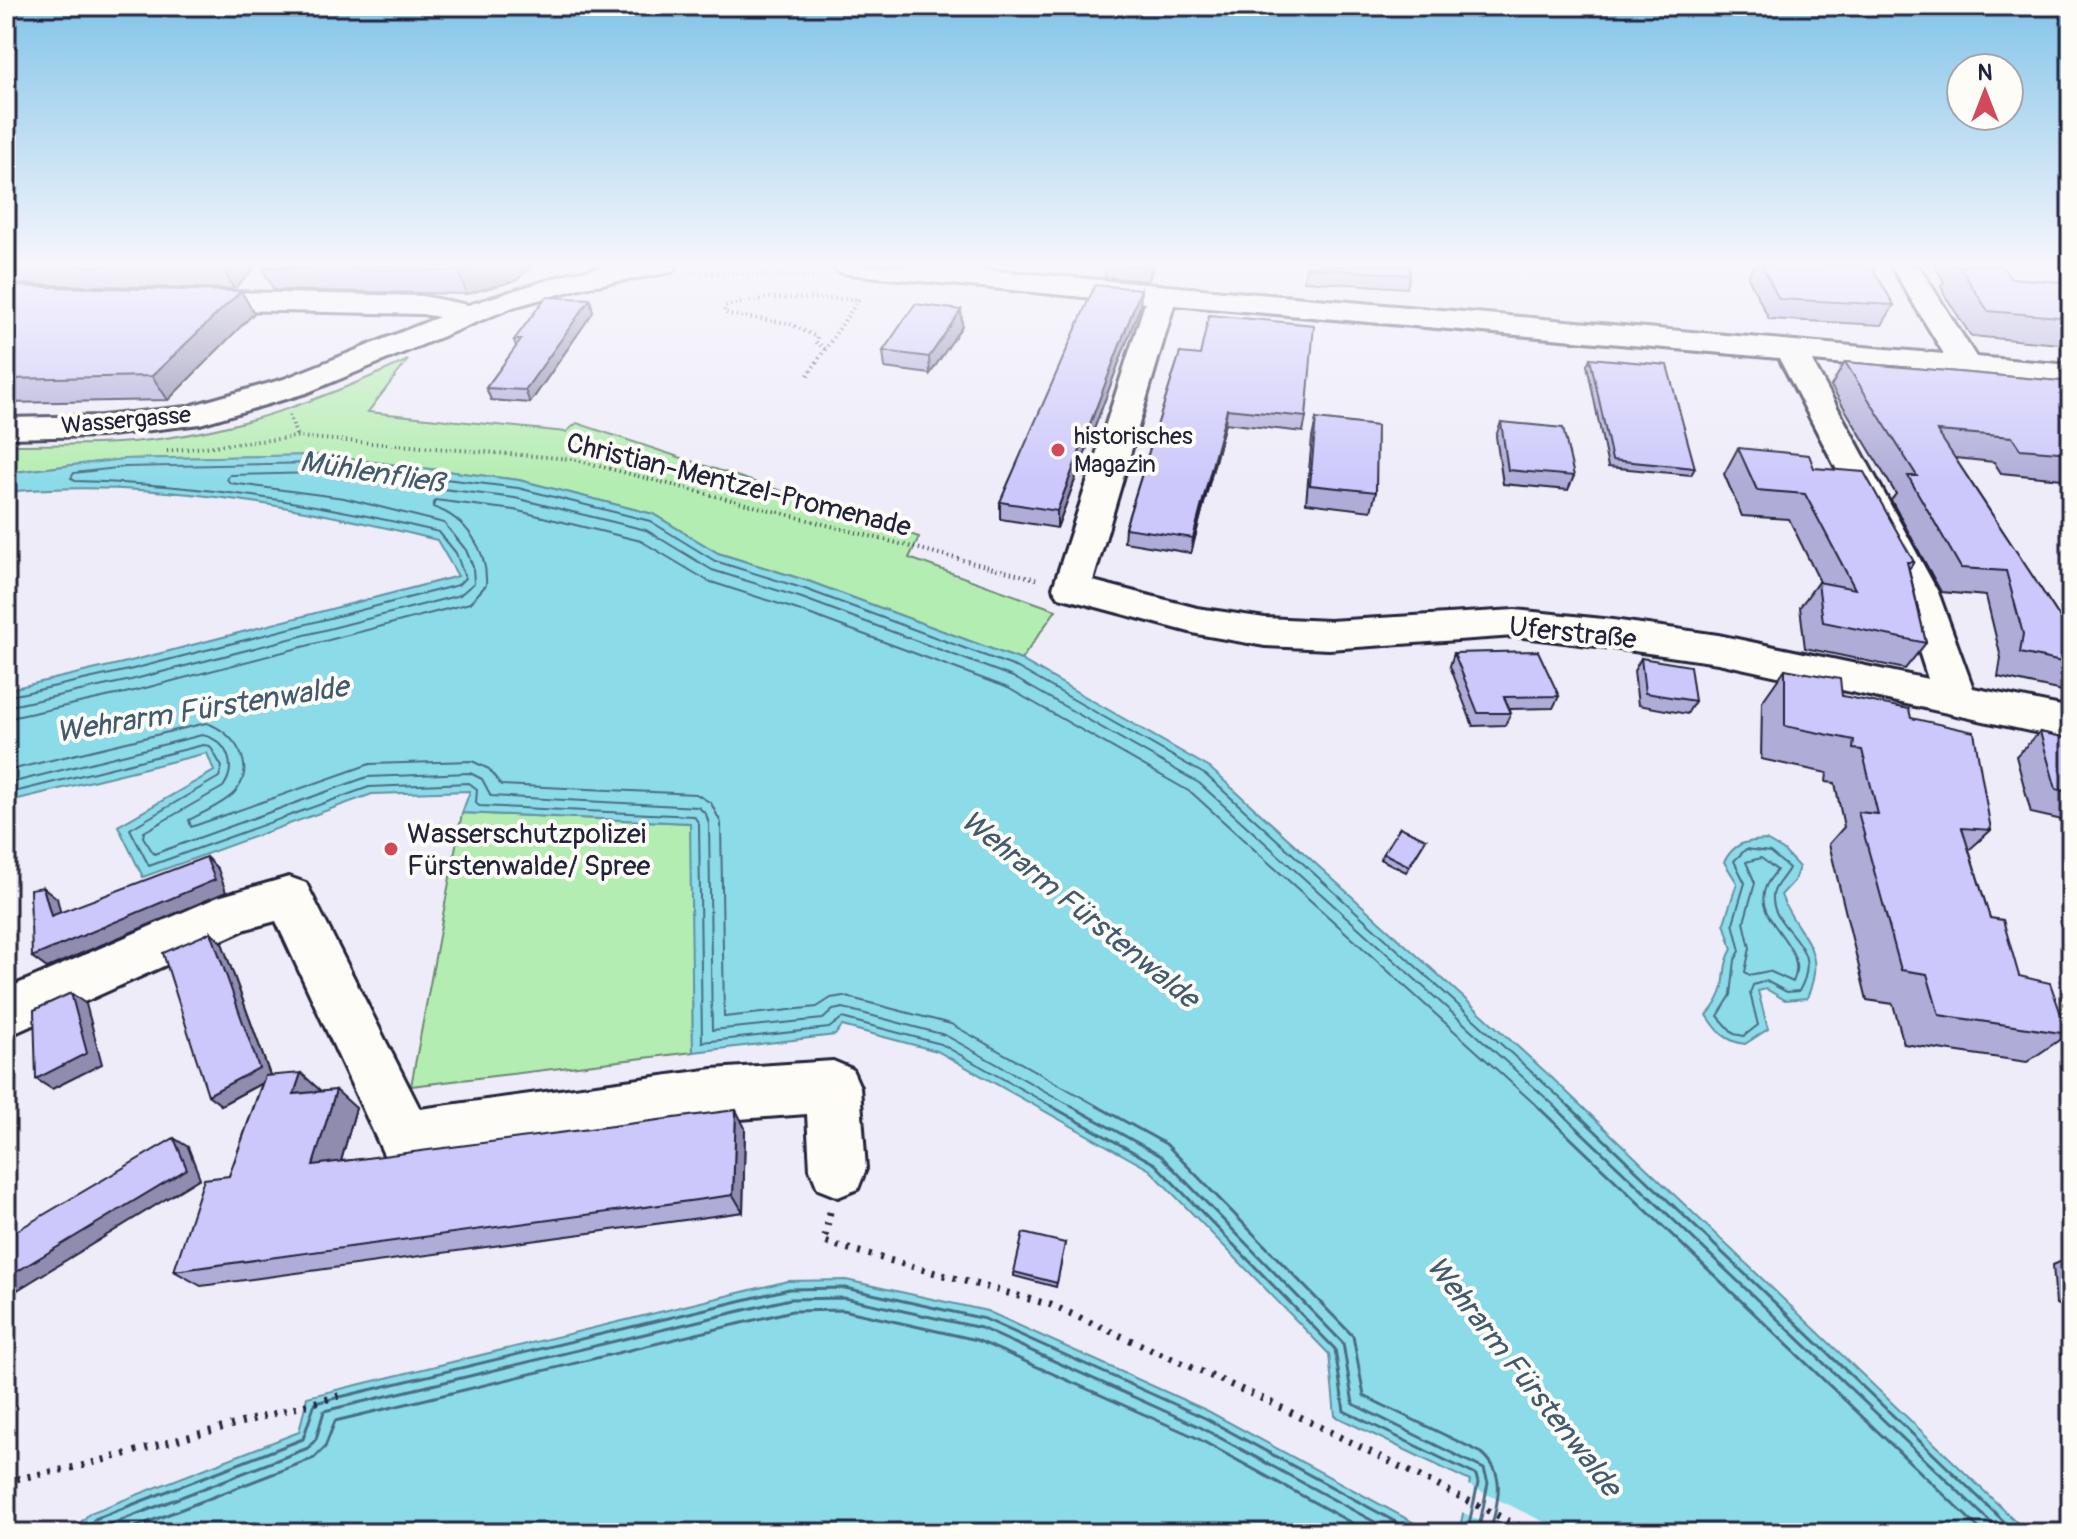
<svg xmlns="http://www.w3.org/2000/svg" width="2077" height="1539" font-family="Pangolin,sans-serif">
	<rect width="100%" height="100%" fill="#eeecf8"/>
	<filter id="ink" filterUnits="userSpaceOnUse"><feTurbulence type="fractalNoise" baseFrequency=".0125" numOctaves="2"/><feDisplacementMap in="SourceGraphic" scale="16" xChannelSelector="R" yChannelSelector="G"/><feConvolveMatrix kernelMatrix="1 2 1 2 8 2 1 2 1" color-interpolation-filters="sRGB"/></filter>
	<g filter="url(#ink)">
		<path fill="#b4edb1" stroke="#6b8876" stroke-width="2" d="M 408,360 L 368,412 L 566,432 L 577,423 L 919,537 L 909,558 L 1056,610 L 1021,660 L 808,581 L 718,553 L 653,514 L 519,480 L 317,455 L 124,459 L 6,473 L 6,445 C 57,444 108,446 159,439 C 246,428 330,396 408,360 Z
			M 462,813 L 691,823 L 693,1052 L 411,1086 Z"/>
		<path fill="#8cdbe9" stroke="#6291a3" stroke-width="2" d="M 317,455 L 519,480 L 653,514 L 718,553 L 808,581 L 1021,660 L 1210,768 L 1550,1076 L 2028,1533 L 70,1533 L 90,1513 L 299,1432 L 307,1397 L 788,1281 L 846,1280 L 987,1311 L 1208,1411 L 1418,1525 L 1459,1532 L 1470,1481 L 1335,1416 L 1329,1354 L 1150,1170 L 937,1051 L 842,1026 L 835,1035 L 693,1052 L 690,823 L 462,813 L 470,791 L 372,794 L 143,877 L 118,826 L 214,771 L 207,753 L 6,802 L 6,690 L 127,662 L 458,576 L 437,540 C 300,506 148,478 6,492 L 6,473 L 124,459 Z
			M 1766,840 L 1783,850 L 1799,867 L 1794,881 L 1781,895 C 1797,938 1829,946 1807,998 L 1785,1000 L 1766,989 L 1758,991 L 1768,1029 L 1745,1044 C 1725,1041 1717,1031 1707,1015 C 1733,986 1718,973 1732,949 L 1724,923 L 1737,883 L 1724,862 C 1734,843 1745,841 1766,840 Z"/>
		<path fill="#eeecf8" d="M 1466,1484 L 1567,1533 L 1504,1533 L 1460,1511 Z"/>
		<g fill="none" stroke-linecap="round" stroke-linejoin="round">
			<path stroke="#4c6c81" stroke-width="2" d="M 6,697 L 129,670 L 458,585 L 465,578 L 456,553 L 439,532 C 319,503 199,484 75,481 L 71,478 L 74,473 L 125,467 L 316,463 L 518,488 L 650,521 L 715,561 L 805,589 L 1018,668 L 1206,775 L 1571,1108
				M 6,707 L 131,680 L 460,595 L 474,583 L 473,567 L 466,550 L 444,523 L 344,498 L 230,483 L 227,479 L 230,475 L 316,473 L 515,498 L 646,530 L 712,570 L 802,598 L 1013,677 L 1199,783 L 1557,1108
				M 6,719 L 134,691 L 470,603 L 486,585 C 488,550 466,518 433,507 L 435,500 L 514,510 L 641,541 L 708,581 L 798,610 L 1008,688 L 1192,793 L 1539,1108
				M 6,771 L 206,723 C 234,731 259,768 234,793 C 222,805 204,812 189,820 L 191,827 L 370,764 L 472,761 L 489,769 L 501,785 L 696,794 L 711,803 L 721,823 L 724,1017 L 817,1007 L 831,998 L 843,996 L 951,1024 L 1101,1108
				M 6,784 L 202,735 C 227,740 238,766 223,787 L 144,832 L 143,837 L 154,854 L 367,777 L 470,773 L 482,779 L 491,796 L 698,807 L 706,814 L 709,824 L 712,1030 L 823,1019 L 833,1010 L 843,1008 L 945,1035 L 1075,1108
				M 6,794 L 203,745 L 210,746 L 222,767 L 219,777 L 130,829 L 149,866 L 369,787 L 469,783 L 477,789 L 476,802 L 479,806 L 694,816 L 699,824 L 702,1042 L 829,1028 L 842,1018 L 941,1044 L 1055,1108
				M 1746,849 L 1770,852 L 1789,868 C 1785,877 1774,885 1773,895 C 1770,932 1827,942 1799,991 L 1787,992 L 1766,981 L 1753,985 L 1750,993 L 1758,1025 L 1744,1036 L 1734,1034 L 1718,1016 L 1731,995 L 1735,960 L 1740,951 L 1733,923 L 1745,883 L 1734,861 Z
				M 1761,858 L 1777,870 C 1773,875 1768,881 1766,886 C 1750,921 1811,945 1793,982 L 1769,971 L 1749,975 L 1745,972 L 1750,948 L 1744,922 L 1755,883 L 1746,862 Z"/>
			<path stroke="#4c6c81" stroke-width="3" d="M 1051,1106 L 1155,1164 L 1335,1349 L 1344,1411 L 1476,1475 L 1478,1483 L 1467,1533
				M 1071,1106 L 1161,1156 L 1343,1343 L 1353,1404 L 1484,1469 L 1488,1483 L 1478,1533
				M 1097,1106 L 1166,1144 L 1353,1336 L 1364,1396 L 1482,1453 C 1508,1475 1497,1504 1490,1533
				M 1537,1106 L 1984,1533
				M 1554,1106 L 2002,1533
				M 1569,1106 L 2016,1533
				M 81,1533 L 95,1519 L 303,1439 L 315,1403 L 789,1289 L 845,1288 L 985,1319 L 1205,1418 L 1416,1533
				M 95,1533 L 101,1528 L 308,1448 L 316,1439 L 324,1411 L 790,1299 L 844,1298 L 981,1328 L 1200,1427 L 1395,1533
				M 120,1533 L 314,1458 L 325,1447 L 335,1421 L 792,1311 L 843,1310 L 977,1340 L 1195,1437 L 1370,1533"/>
			<g stroke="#22223b" stroke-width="6">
				<path id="minor" d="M 608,266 L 676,266 L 672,272 L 584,287 L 513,307 L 306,393 L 200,424 L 102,436 L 6,438 L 6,418 L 102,416 L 186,407 L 284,379 L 439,317 L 422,314 L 186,309 L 176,306 L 172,300 L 176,294 L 186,291 L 422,296 L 468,305 L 571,273 Z
					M 834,266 L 940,266 L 1944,354 L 1891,266 L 1919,266 L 1976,357 L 2071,365 L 2071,383 L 1812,361 L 1938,592 L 1973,688 L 2071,708 L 2071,740 L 1718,663 L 1613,648 L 1515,636 L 1329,649 L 1265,646 L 1197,634 L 1059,597 L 1053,588 L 1145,303 L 848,274 L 838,272 ZM 1174,305 L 1779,358 L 1900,592 L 1928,679 L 1718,635 L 1613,620 L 1515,610 L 1329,621 L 1265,618 L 1197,608 L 1093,581 Z
					M 289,877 L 306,883 L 420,1109 L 713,1069 L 833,1061 L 852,1069 L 860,1087 L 866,1169 L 858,1189 L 838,1197 L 818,1189 L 810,1169 L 807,1114 L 713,1121 L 405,1165 L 385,1157 L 276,921 L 246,929 L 6,1037 L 6,989 L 218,897 Z"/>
			</g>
			<path stroke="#22223b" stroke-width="4" stroke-dasharray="1 4" stroke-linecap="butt" d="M 692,272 L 821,277
				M 808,375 L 859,299 L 768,298 L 725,306 L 724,312 L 731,315 L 788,323 L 817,337 L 816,342 L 825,349
				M 289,415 L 297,437
				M 167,451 L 297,437 L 572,459 L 1036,579"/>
			<path stroke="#22223b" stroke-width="7" stroke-dasharray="3 8" stroke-linecap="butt" d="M 830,1212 L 824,1242 L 1051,1305 L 1272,1403 L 1533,1533
				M 6,1481 L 81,1466 L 339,1396"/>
			<use href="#minor" fill="#fdfcf7" fill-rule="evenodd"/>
		</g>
		<path fill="#afacd8" stroke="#22223b" stroke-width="2" d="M 6,266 L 257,266 L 234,289 L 6,284 Z
			M 531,266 L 517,280 L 467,294 L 274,290 L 262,268 Z
			M 1105,266 L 1154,266 L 1148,281 L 1105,277 Z
			M 1306,266 L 1410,266 L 1410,275 L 1407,288 L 1304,281 Z
			M 1753,266 L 1858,266 L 1894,305 L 1882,325 L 1769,319 L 1748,277 Z
			M 1935,266 L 2002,266 L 2010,278 L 2071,283 L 2071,345 L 1971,336 L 1944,294 L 1941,286 L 1944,282 Z
			M 6,286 L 241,291 L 254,313 L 168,400 L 6,403 Z
			M 1141,289 L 1140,306 L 1057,528 L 1000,519 L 1000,502 Z
			M 590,299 L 593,312 L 530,403 L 491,400 L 486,388 L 516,347 L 514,340 Z
			M 961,310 L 962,326 L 930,374 L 885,368 L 883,351 Z
			M 1180,353 L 1306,417 L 1303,432 L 1225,423 L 1191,553 L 1124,542 L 1125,528 Z
			M 1590,358 L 1695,468 L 1691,475 L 1608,467 L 1587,365 Z
			M 1845,362 L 2071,382 L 2071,468 L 2062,479 L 2001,473 L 1994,462 L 1955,458 L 2066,627 L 2071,628 L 2071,693 L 1998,677 L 2001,658 L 1986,596 L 1941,592 L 1891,500 L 1896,494 L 1831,386 Z
			M 1316,419 L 1376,492 L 1371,511 L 1306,503 L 1312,438 Z
			M 1501,422 L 1574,476 L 1568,490 L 1503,484 L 1496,436 Z
			M 1738,448 L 1814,468 L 1914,562 L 1909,569 L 1926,643 L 1905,669 L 1805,648 L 1800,607 L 1818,582 L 1820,582 L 1789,519 L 1742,516 L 1724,474 Z
			M 1454,653 L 1559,696 L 1553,708 L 1509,709 L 1511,713 L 1505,725 L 1473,726 L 1450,666 Z
			M 1641,658 L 1695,701 L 1687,714 L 1638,705 L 1634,671 Z
			M 1785,669 L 1842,696 L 1911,718 L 1991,830 L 1969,850 L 1990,918 L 2019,976 L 2068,1034 L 2027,1062 L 1904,1044 L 1893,1004 L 1867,1000 L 1829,844 L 1844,827 L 1835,783 L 1826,782 L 1827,773 L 1761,759 L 1762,702 Z
			M 2040,732 L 2071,739 L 2071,822 L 2031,813 L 2016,756 Z
			M 1426,839 L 1406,872 L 1380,859 L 1383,853 Z
			M 211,932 L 222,943 L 270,1075 L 321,1091 L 356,1108 L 341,1161 L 745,1128 L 743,1212 L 201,1286 L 174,1271 L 229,1176 L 262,1083 L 221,1105 Z
			M 1065,1243 L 1056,1287 L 1014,1276 L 1014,1272 Z
			M 2062,1261 L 2071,1264 L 2071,1310 L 2056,1304 L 2053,1265 Z"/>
		<path fill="#8f8cb0" stroke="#22223b" stroke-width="2" d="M 221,266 L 257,266 L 234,289 Z
			M 476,266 L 531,266 L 517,280 L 467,294 L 458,271 Z
			M 1150,266 L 1154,266 L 1148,281 Z
			M 1141,289 L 1140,306 L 1057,528 L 1057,511 Z
			M 241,291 L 254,313 L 168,400 L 152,376 Z
			M 590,299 L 593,312 L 530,403 L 525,390 Z
			M 961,310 L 962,326 L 930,374 L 929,357 Z
			M 1227,409 L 1225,423 L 1191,553 L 1193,538 Z
			M 206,857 L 218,869 L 226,892 L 47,968 L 32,957 Z
			M 43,887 L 57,898 L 64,927 L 51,916 Z
			M 211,932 L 222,943 L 271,1078 L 221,1105 L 208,1095 Z
			M 71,993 L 86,1004 L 102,1064 L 52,1089 L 36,1079 Z
			M 301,1073 L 322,1092 L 294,1094 Z
			M 336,1090 L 356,1108 L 335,1182 L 313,1165 Z
			M 736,1110 L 745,1128 L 743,1212 L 733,1195 Z
			M 174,1138 L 188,1147 L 200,1178 L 6,1297 L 6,1278 Z"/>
		<path fill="#ccc8fb" stroke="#22223b" stroke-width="2" d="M 263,266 L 476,266 L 458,271 L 262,268 Z
			M 1307,266 L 1410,266 L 1410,275 L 1306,268 Z
			M 1762,266 L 1858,266 L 1872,267 L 1894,305 L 1779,299 Z
			M 1959,266 L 2002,266 L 2010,278 L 2071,283 L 2071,318 L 1988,311 Z
			M 1095,285 L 1141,289 L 1057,511 L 1000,502 Z
			M 6,286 L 241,291 L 152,376 L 6,379 Z
			M 546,297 L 590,299 L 525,390 L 486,388 L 521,340 L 514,340 Z
			M 915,304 L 961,310 L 929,357 L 883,351 Z
			M 1209,315 L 1314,325 L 1306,417 L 1227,409 L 1193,538 L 1125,528 L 1180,353 L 1200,355 Z
			M 1590,358 L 1667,365 L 1695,468 L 1612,460 Z
			M 1845,362 L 2071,382 L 2071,453 L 2020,449 L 2012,437 L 1937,431 L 2066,627 L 2071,628 L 2071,664 L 2020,653 L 2023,634 L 2006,571 L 1961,568 L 1908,476 L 1917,476 Z
			M 1316,419 L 1377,426 L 1376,492 L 1310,485 Z
			M 1501,422 L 1563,428 L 1574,476 L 1508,470 Z
			M 1738,448 L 1809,455 L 1814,468 L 1864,472 L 1914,562 L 1907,562 L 1926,643 L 1823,622 L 1818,582 L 1855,589 L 1805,494 L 1757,490 Z
			M 1538,651 L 1559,696 L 1504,697 L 1511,713 L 1478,713 L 1454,653 Z
			M 1641,658 L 1690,666 L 1695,701 L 1645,693 Z
			M 1785,669 L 1840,679 L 1842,696 L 1909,709 L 1911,718 L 1974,732 L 1991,830 L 1962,828 L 1990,918 L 2003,920 L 2019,976 L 2050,983 L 2068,1034 L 1939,1015 L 1927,974 L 1901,970 L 1858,812 L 1878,814 L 1862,750 L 1853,749 L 1854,740 L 1785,726 Z
			M 2040,732 L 2071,739 L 2071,793 L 2056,789 Z
			M 1400,827 L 1426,839 L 1409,866 L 1383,853 Z
			M 206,857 L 215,880 L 32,957 L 30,889 L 43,887 L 51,916 Z
			M 211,932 L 259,1068 L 208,1095 L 163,953 Z
			M 71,993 L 87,1053 L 36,1079 L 34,1010 Z
			M 301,1073 L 294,1094 L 336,1090 L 313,1165 L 736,1110 L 733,1195 L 174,1271 L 204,1179 L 229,1176 L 265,1076 Z
			M 174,1138 L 187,1169 L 6,1278 L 6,1237 Z
			M 1023,1233 L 1065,1243 L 1057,1283 L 1014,1272 Z
			M 2062,1261 L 2071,1264 L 2071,1302 L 2065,1300 Z"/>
	</g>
	<linearGradient id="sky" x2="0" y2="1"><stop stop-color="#83c4e8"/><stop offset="0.55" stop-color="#f7f6fc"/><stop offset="1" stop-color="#f7f6fc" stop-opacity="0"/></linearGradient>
	<rect width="2077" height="482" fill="url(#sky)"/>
	<g fill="#d1495b" stroke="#fdfcf7" stroke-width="3">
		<circle cx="1058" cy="450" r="8"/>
		<circle cx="391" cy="849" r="8"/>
	</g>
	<g text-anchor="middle" stroke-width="8" stroke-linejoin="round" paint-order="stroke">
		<g font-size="24" fill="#22223b" stroke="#fdfcf7">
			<text transform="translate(126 420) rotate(-5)" y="8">Wassergasse</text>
		</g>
		<g font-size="24" fill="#22223b" stroke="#fdfcf7" text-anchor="start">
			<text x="1074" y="444">historisches<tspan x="1074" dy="28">Magazin</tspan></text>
		</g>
		<g font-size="28" fill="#22223b" stroke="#fdfcf7">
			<text transform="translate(739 484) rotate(14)" y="10">Christian-Mentzel-Promenade</text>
			<text transform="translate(1573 632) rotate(6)" y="10">Uferstraße</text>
		</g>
		<g font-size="28" fill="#22223b" stroke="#fdfcf7" text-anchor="start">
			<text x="407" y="843">Wasserschutzpolizei<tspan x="407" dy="32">Fürstenwalde/ Spree</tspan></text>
		</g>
		<g font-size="30" font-style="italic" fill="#425a6f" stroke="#fdfcf7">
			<text transform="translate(372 472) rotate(9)" y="10">Mühlenfließ</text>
			<text transform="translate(202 709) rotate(-9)" y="10">Wehrarm Fürstenwalde</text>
			<text transform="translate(1080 909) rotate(39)" y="10">Wehrarm Fürstenwalde</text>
			<text transform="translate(1524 1376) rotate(52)" y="10">Wehrarm Fürstenwalde</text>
		</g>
	</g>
	<rect width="2077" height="1539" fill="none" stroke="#fdfcf7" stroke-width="32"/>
	<rect x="16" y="16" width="2045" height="1507" fill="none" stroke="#22223b" stroke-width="3" filter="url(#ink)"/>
	<g transform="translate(1985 92)"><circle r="38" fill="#fdfcf7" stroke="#a5a5ac" stroke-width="2"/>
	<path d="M0-6L14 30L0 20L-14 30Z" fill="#d1495b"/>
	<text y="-12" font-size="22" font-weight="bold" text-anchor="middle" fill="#22223b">N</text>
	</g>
</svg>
